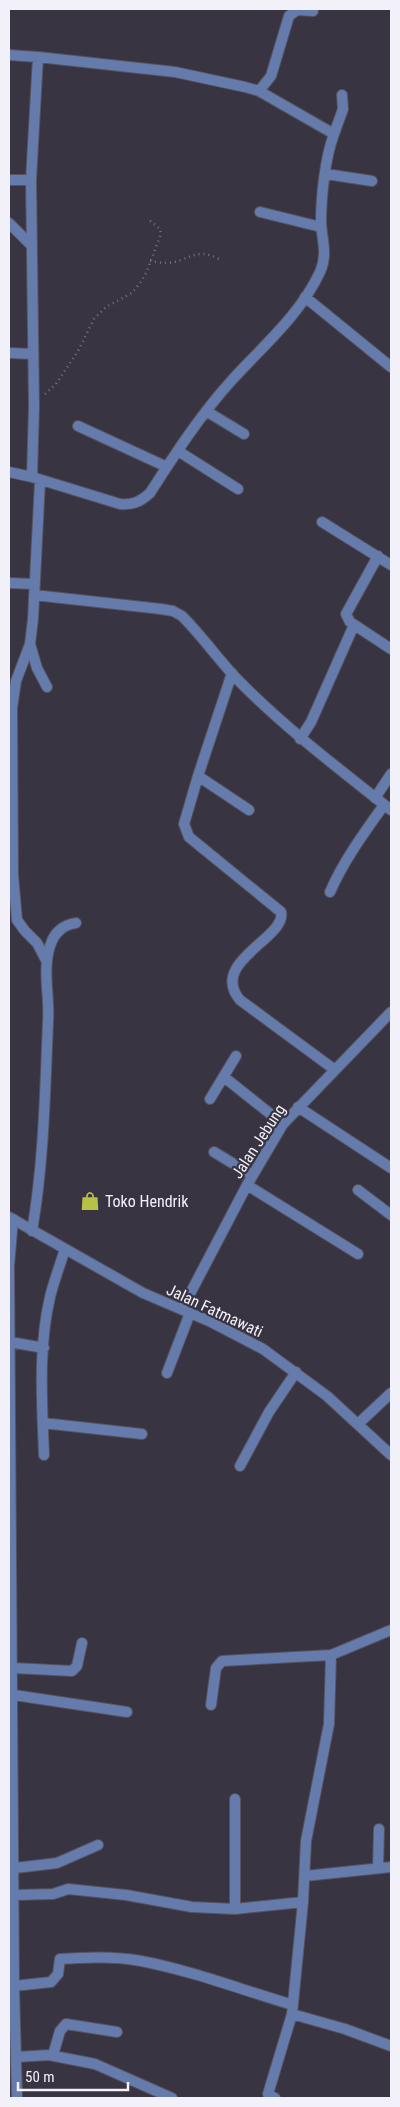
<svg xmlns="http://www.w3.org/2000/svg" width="400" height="2107" font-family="'Roboto Condensed',sans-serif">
	<rect width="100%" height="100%" fill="#383441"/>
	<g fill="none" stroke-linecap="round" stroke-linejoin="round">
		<g stroke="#56525e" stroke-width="12">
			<path id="minor" d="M 9,55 L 38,57 L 31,180 L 34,406 L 32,477
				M 259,91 L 271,76 L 289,16 L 297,10 L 313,11
				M 334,134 L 343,109 L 342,95
				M 326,174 L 372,181
				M 9,180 L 31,180
				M 260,212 L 321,227
				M 9,223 L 32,246
				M 305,297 L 391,367
				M 9,353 L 33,354
				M 206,411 L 244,434
				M 78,426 L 167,467
				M 178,451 L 238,489
				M 9,472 L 32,477 L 120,504 C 133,505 140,502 150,493 C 175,454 201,414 232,380 C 263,346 300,315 320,272 C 328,254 322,241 321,223 C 321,197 325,158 334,134 L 259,91 L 245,87 L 175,72 L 38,57
				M 40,481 L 33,619 L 30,644 L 16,681 L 12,708 L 13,875 L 17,920 L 25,931 L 37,943 L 46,960
				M 322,522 L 391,565
				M 378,556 L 346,614 L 350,622 L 391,649
				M 9,583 L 34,584
				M 34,595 L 161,609 L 173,611 L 182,616 C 202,636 218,659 237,679 C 285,728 338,768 391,810
				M 30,644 L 37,668 L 47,687
				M 232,673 L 198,776 L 184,824 L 189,837 L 281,912 C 287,938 208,962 240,1000 L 335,1070
				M 300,739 L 311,722 L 354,625
				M 198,776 L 249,810
				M 375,798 L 391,774
				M 330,892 C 344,860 364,833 384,805
				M 224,1077 L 283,1124
				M 210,1099 L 236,1056
				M 298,1107 L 391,1168
				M 214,1152 L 252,1175
				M 247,1185 L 358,1254
				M 358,1190 L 391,1215
				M 13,1219 L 9,1266 L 14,1986 L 17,2098
				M 32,1231 C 44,1161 45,1092 48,1022 C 50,997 42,971 50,946 C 54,933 62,925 76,923
				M 182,1309 L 247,1185 L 283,1124 L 391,1012
				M 10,1342 L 44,1348
				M 167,1373 L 190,1313
				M 43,1423 L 142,1434
				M 359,1423 L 391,1393
				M 44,1455 C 42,1403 38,1348 50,1297 C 54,1281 60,1265 65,1249
				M 240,1466 L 269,1412 L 296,1372
				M 13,1668 L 72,1671 L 77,1666 L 82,1643
				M 14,1695 L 127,1712
				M 211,1705 L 216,1668 L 222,1661 L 331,1655
				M 15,1868 L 57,1863 L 98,1845
				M 378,1868 L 379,1829
				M 305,1876 L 391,1867
				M 15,1895 L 53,1894 L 68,1889 L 126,1895 L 192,1907 L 235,1909 L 303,1902
				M 235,1909 L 235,1799
				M 14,1986 L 51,1982 L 58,1974 L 60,1959 C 86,1957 116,1956 141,1961 C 193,1971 242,1990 293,2005
				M 292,2014 L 345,2029 L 391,2046
				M 53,2055 L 60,2031 L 66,2024 L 117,2032
				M 16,2057 L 49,2055 L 95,2064 L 172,2098
				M 275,2098 L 268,2094 L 292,2014 L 303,1902 L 306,1841 L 329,1724 L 331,1655 L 391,1630"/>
		</g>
		<g stroke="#56525e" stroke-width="12">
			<path id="tertiary" d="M 9,1217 L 143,1293 L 211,1322 L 263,1349 L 327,1396 L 391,1455"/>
		</g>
		<path stroke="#77747f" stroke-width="2.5" stroke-dasharray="1 4" stroke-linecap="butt" d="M 150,261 C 155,262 161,263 166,263 C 189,262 195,246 219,259
			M 45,394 L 56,384 L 78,351 L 94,319 L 106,307 L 132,293 L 140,283 L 146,273 L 161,234 L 160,229 L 148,219"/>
		<use href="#minor" stroke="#657bac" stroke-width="10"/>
		<use href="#tertiary" stroke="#657bac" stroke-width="10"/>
	</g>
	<defs>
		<g id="shop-bare" transform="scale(1.5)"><path d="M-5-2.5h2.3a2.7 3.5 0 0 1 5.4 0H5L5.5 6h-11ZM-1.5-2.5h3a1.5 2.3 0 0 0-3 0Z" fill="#b8c147" stroke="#383441" stroke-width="2.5" paint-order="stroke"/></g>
	</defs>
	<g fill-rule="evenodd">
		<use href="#shop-bare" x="90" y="1201"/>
	</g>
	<g text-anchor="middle" stroke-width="4.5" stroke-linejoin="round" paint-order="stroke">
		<g font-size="16" fill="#f2f0f8" stroke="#383441">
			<text transform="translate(258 1141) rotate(-57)" y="6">Jalan Jebung</text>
			<text transform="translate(215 1310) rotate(25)" y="6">Jalan Fatmawati</text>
		</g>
		<g font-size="16" fill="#f2f0f8" stroke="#383441" text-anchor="start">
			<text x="105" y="1207">Toko Hendrik</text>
		</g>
	</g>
	<rect width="400" height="2107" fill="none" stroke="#f2f0f8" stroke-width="20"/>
	<path d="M18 2082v8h110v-8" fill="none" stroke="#f2f0f8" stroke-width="2.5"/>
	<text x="25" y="2082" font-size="15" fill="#f2f0f8" stroke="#383441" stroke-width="4" paint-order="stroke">50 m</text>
</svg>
